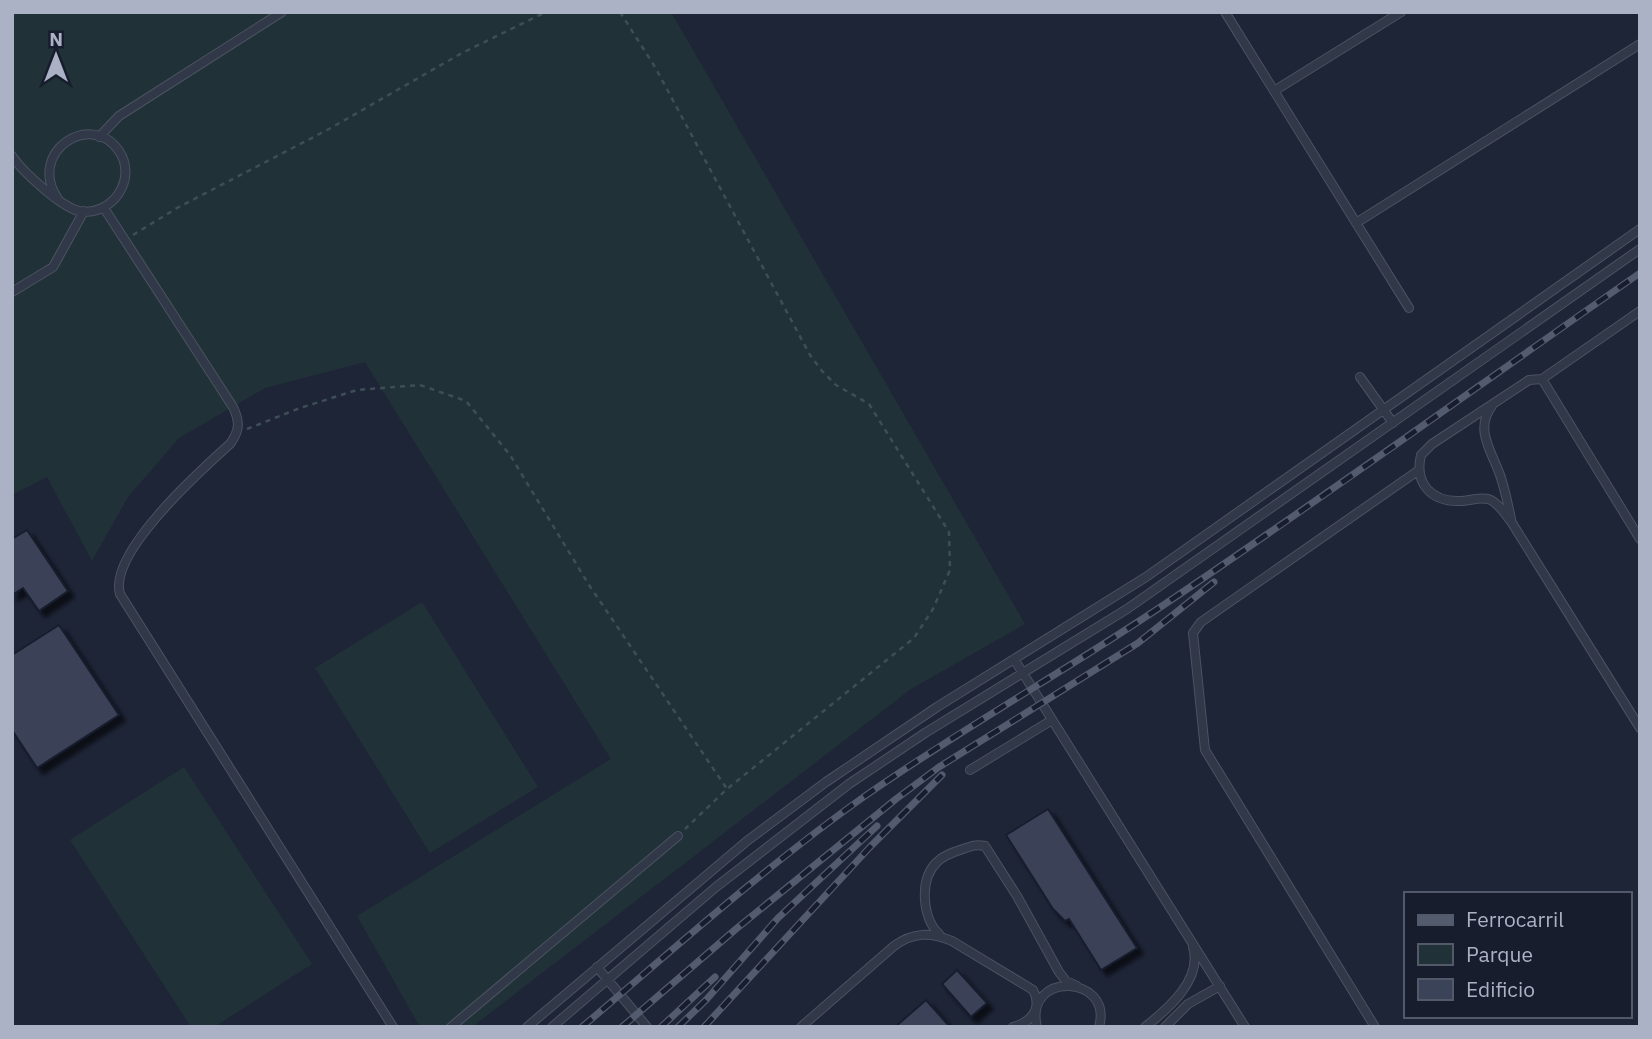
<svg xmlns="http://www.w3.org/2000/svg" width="1652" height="1039" font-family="'IBM Plex Sans',sans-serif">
	<defs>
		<filter id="shadow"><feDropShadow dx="6" dy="6" stdDeviation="2" flood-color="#0009"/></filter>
	</defs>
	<rect width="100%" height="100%" fill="#1e2537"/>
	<path fill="#203238" d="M 12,12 L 671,12 L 1025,624 L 911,689 L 472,1027 L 420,1027 L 357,916 L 611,759 L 365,362 L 265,388 L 179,438 L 128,497 L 92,561 L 47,477 L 12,495 Z
		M 422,602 L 538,787 L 430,853 L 315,668 Z
		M 184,767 L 312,964 L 214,1027 L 191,1027 L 70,840 Z"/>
	<path fill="#3a4358" stroke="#191f2e" stroke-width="2" filter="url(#shadow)" d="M 27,530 L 68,591 L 39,611 L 23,588 L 12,595 L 12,539 Z
		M 59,625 L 119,715 L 37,768 L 12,730 L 12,655 Z
		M 1048,809 L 1137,948 L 1101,970 L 1069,919 L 1065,921 L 1053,909 L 1006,835 Z
		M 957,970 L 987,1003 L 971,1017 L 942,984 Z
		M 926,1000 L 950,1027 L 895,1027 Z"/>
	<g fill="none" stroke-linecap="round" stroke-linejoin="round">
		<g stroke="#4c5263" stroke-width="10">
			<path id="service" d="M 1225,12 L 1409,308
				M 1274,91 L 1401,12
				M 99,137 L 119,116 L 282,12
				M 12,156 C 22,171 61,207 79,211 C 112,217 138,179 119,151 C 91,110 26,152 58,199
				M 104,208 L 233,407 C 240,422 240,430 230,444 C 201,470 108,553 120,594 L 393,1027
				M 1356,223 L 1640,44
				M 12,292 L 53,267 L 84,211
				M 1640,311 L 1542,379 L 1640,539
				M 1360,377 L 1393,423
				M 1542,379 L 1529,380 L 1432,444 L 1421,455 C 1414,484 1432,502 1460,501 C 1469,501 1479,497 1488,499 C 1498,502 1506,515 1512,523 L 1640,728
				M 1492,406 C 1474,429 1492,452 1500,475 C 1505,489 1508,505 1511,519
				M 1014,659 L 1245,1027
				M 970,770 L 1052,720
				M 939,934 C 922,918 919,879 937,862 C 944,855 954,852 963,849 C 971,846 976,844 985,846 L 1017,896 L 1059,972 L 1066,981 L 1077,986
				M 597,967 L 647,1027
				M 451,1027 L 678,836
				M 527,1027 L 747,841 L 826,782 L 937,707 L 1146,577 L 1640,229
				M 552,1027 L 716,887 L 849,784 L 925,733 L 1127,609 L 1640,249
				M 801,1027 L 894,946 C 913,932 931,932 952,941 L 1033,990 C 1043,1009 1031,1022 1013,1027
				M 1037,1027 C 1023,971 1114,974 1099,1027
				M 1145,1027 C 1168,1009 1203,979 1193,947
				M 1165,1027 L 1188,1004 L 1220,986
				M 1375,1027 L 1205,750 L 1193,633 L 1201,622 L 1419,470"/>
		</g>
		<path stroke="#3d4f55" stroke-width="2.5" stroke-dasharray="5 5" stroke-linecap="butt" d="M 620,12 L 655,67 L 810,355 L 822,371 L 836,385 L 869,404 L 949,532 L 950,570 L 933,609 L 914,638 L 727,789 L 685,829
			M 133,235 L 177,208 L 329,129 L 462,53 L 546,12
			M 247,429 L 300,408 L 357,390 L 420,385 L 466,401 L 510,455 L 589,585 L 727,789"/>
		<use href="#service" stroke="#313847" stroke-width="8"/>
		<g stroke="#535b6f" stroke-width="7">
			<path id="rail" d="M 582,1027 C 675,948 766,866 865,796 C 964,727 1069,669 1168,602 C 1327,495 1482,383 1640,273
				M 622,1027 L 736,929 L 896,799 L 939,767 L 1138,643 L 1214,582
				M 661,1027 L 715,977
				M 678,1027 L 706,1000 L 778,918 L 877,826
				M 704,1027 L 870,847 L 942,775"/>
		</g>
		<use href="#rail" stroke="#171d2c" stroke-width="4.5" stroke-dasharray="13" stroke-linecap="butt"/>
	</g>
	<rect width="1652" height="1039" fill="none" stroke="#abb2c5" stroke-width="28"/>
	<rect x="1404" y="892" width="228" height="126" fill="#171d2c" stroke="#525969" stroke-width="2"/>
	<rect x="1418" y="915" width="35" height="10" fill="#535b6f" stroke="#525969" stroke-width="2"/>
	<text x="1466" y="927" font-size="21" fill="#abb2c5">Ferrocarril</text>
	<rect x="1418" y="944" width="35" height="21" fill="#203238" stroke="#525969" stroke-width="2"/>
	<text x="1466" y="962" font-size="21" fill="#abb2c5">Parque</text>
	<rect x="1418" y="979" width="35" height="21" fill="#3a4358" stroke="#525969" stroke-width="2"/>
	<text x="1466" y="997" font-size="21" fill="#abb2c5">Edificio</text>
	<g transform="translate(56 56)" stroke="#171d2c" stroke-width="5" paint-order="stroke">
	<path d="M0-5L12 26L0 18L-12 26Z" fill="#abb2c5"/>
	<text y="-10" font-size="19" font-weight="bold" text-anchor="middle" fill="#abb2c5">N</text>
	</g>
</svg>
